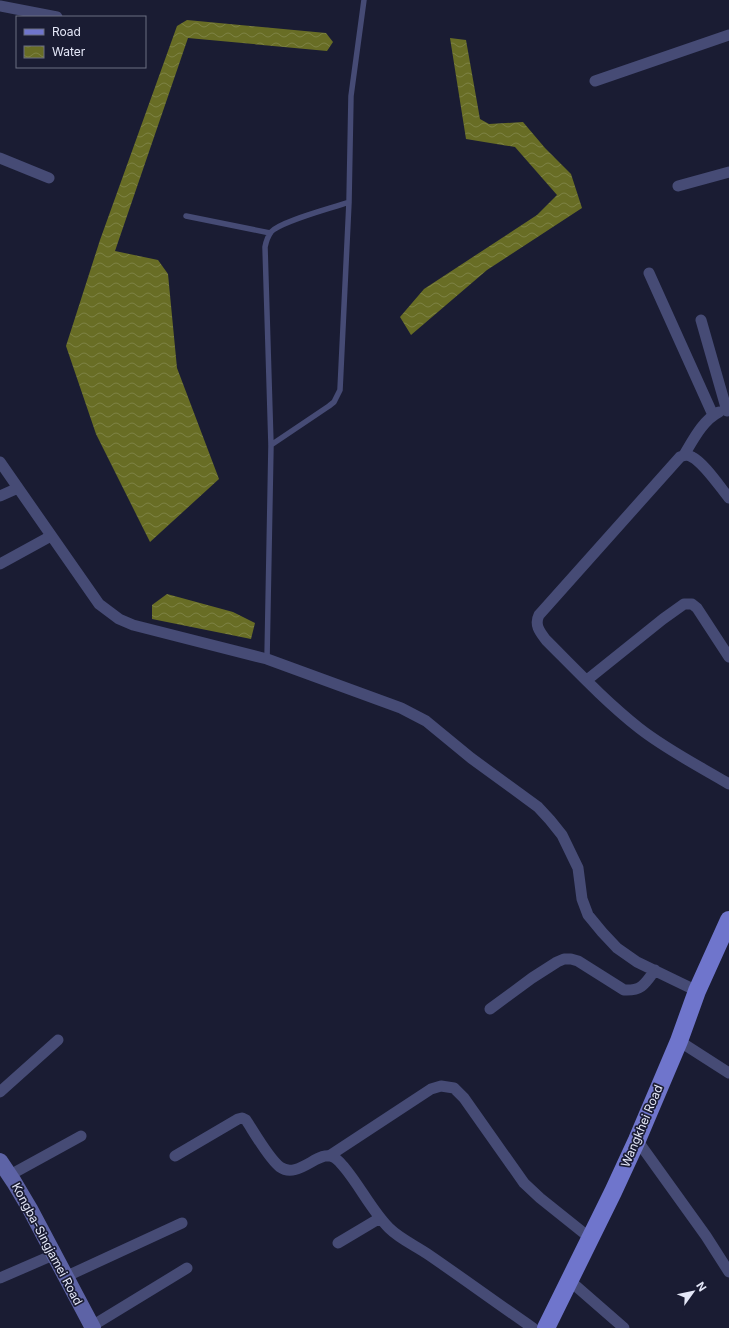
<svg xmlns="http://www.w3.org/2000/svg" width="729" height="1328" font-family="Inter,sans-serif">
	<defs>
		<pattern id="water-waves" width="16" height="10" patternUnits="userSpaceOnUse"><rect width="16" height="10" fill="#686d25"/><path d="M0 5q4-4 8 0t8 0" fill="none" stroke="#7d8245"/></pattern>
	</defs>
	<rect width="100%" height="100%" fill="#1a1c33"/>
	<path fill="url(#water-waves)" d="M 187,20 L 326,33 L 333,42 L 327,51 L 188,38 L 115,251 L 158,260 L 168,274 L 177,368 L 219,479 L 150,542 L 96,434 L 66,346 L 100,240 L 177,26 Z
		M 450,38 L 466,40 L 480,119 L 489,124 L 523,122 L 545,148 L 571,174 L 582,208 L 487,270 L 411,335 L 400,317 L 424,289 L 537,215 L 557,195 L 515,147 L 466,139 Z
		M 167,594 L 233,612 L 255,623 L 251,639 L 152,619 L 152,605 Z"/>
	<g fill="none" stroke-linecap="round" stroke-linejoin="round">
		<path stroke="#464b75" stroke-width="5.5" d="M 186,216 L 270,233
			M 271,445 L 329,406 L 334,402 L 340,390 L 349,202 L 351,96 L 364,0
			M 267,659 L 271,445 L 265,247 C 266,242 268,236 271,232 C 281,221 333,208 349,202"/>
		<path stroke="#464b75" stroke-width="11" d="M 0,6 L 57,17
			M 595,81 L 729,35
			M 0,158 L 49,178
			M 678,186 L 729,172
			M 649,273 L 713,415
			M 701,320 L 727,411
			M 684,455 C 693,440 703,420 719,412
			M 0,462 L 99,604 L 119,619 L 133,625 L 267,659 L 401,708 L 426,721 L 471,758 L 538,807 L 550,820 L 562,835 L 578,868 L 582,899 L 588,915 L 602,932 L 617,948 L 637,962 L 697,991
			M 0,496 L 18,488
			M 729,498 C 720,487 704,463 692,457 C 688,454 684,455 680,457 L 539,615 C 534,625 540,632 546,640 C 576,670 605,701 639,728 C 667,750 699,766 729,784
			M 0,564 L 51,536
			M 587,680 L 663,619 L 684,604 L 692,604 L 697,608 L 729,657
			M 490,1009 L 532,978 L 557,962 L 564,959 L 571,959 L 578,961 L 624,990 C 642,991 645,984 655,970
			M 679,1041 L 729,1073
			M 0,1092 L 58,1040
			M 637,1140 L 706,1236 L 729,1272
			M 175,1156 L 238,1119 L 242,1118 L 246,1120 C 254,1132 269,1159 280,1167 C 298,1180 319,1149 333,1157 C 338,1159 341,1164 344,1167 C 360,1186 372,1211 389,1228 C 400,1239 416,1246 429,1255 C 464,1279 498,1304 533,1328
			M 329,1156 L 431,1089 L 441,1086 L 454,1088 L 464,1098 L 524,1183 L 540,1198 L 590,1238
			M 10,1175 L 81,1136
			M 338,1243 L 380,1218
			M 65,1277 L 182,1223
			M 0,1278 L 53,1255
			M 569,1280 L 624,1328
			M 92,1326 L 187,1268"/>
		<path stroke="#5d63a6" stroke-width="16" d="M 0,1161 L 14,1182 L 30,1209 L 93,1328"/>
		<path stroke="#6f75cc" stroke-width="18" d="M 546,1328 L 613,1192 L 637,1140 L 679,1041 L 697,991 L 729,920"/>
	</g>
	<g text-anchor="middle" stroke-width="3.5" stroke-linejoin="round" paint-order="stroke">
		<g font-size="12" fill="#e5e8f8" stroke="#1a1c33">
			<text transform="translate(642 1126) rotate(-67)" y="4">Wangkhei Road</text>
			<text transform="translate(47 1244) rotate(62)" y="4">Kongba-Singjamei Road</text>
		</g>
	</g>
	<rect x="16" y="16" width="130" height="52" fill="#1a1c33" stroke="#6b6e82"/>
	<rect x="24" y="29" width="20" height="6" fill="#6f75cc" stroke="#6b6e82"/>
	<text x="52" y="36" font-size="12" fill="#e5e8f8">Road</text>
	<rect x="24" y="46" width="20" height="12" fill="url(#water-waves)" stroke="#6b6e82"/>
	<text x="52" y="56" font-size="12" fill="#e5e8f8">Water</text>
	<g transform="translate(693 1292) rotate(57)" stroke="#1a1c33" stroke-width="3" paint-order="stroke">
	<path d="M0-3L7 15L0 10L-7 15Z" fill="#e5e8f8"/>
	<text y="-6" font-size="11" font-weight="bold" text-anchor="middle" fill="#e5e8f8">N</text>
	</g>
</svg>
